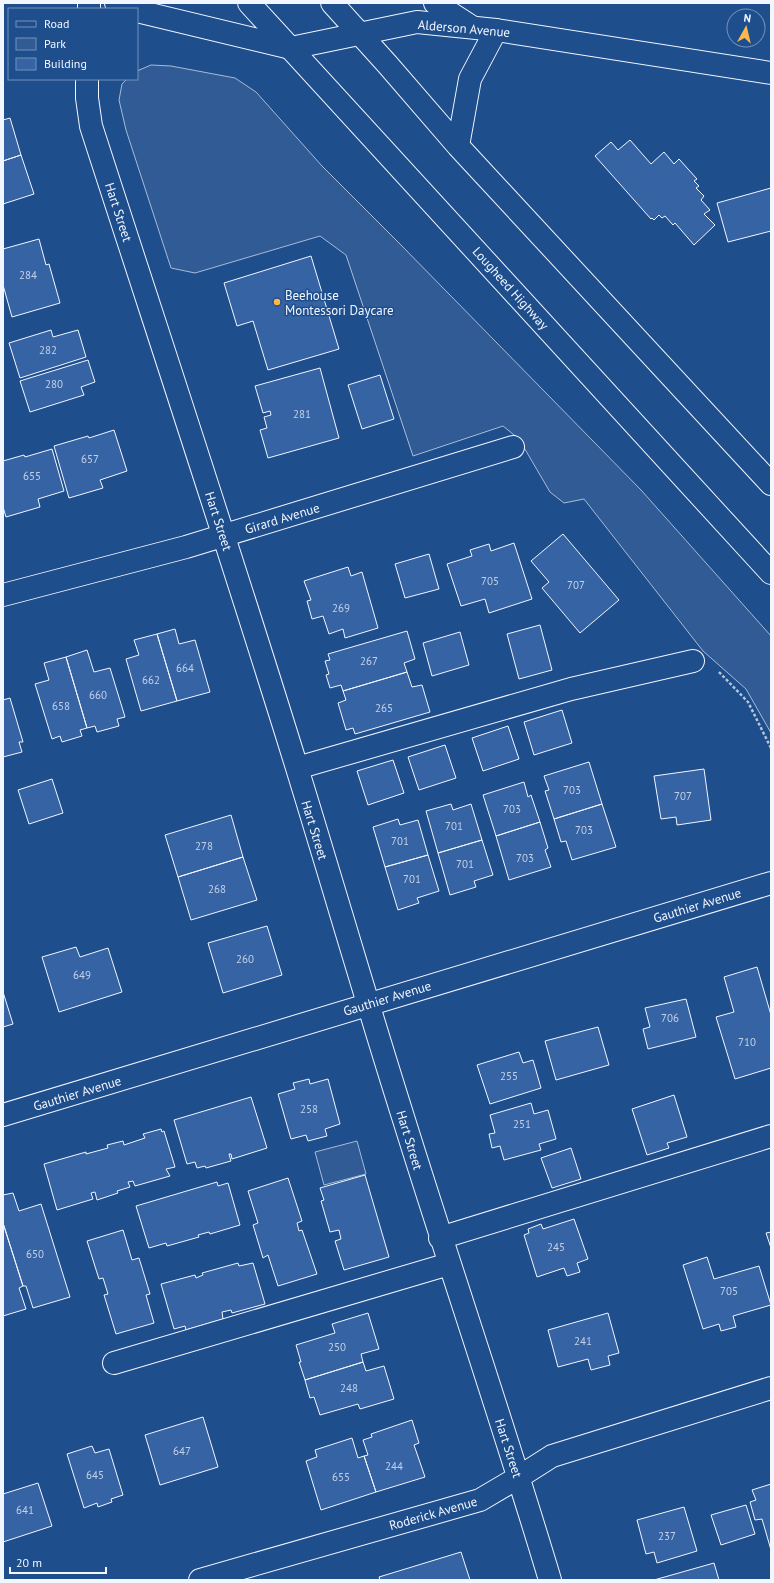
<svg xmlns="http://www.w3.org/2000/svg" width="774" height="1583" font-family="'PT Sans',sans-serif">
	<rect width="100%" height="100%" fill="#1f4e8c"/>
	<path fill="#305b95" stroke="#a8bbd7" d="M 151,65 L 171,66 L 235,78 L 256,92 L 322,166 L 399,243 L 641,490 L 771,636 L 771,733 L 746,689 L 703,651 L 584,499 L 564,503 L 550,492 L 519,439 L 503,426 L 413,456 L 346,255 L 320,236 L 195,273 L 171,268 L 126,130 L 119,100 L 122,84 L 127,79 L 137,79 L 137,71 Z
		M 357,1141 L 366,1174 L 324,1185 L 315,1152 Z"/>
	<path fill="#3563a3" stroke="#f2f6ff" d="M 10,118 L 21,155 L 3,161 L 3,120 Z
		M 630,140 L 651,164 L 664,152 L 674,164 L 679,159 L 697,179 L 694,181 L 699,186 L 696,188 L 704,196 L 701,200 L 710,210 L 704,214 L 715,225 L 694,245 L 675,223 L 673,225 L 665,216 L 662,218 L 659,215 L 654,220 L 652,218 L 651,219 L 595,156 L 611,142 L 618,150 Z
		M 21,155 L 34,194 L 3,204 L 3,161 Z
		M 771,188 L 771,231 L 728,242 L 717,203 Z
		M 39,239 L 46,265 L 49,264 L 60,303 L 12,317 L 3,285 L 3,249 Z
		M 311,256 L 339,349 L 268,370 L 253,321 L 237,326 L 224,283 Z
		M 51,330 L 53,337 L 78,330 L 86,357 L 20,378 L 9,343 Z
		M 88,360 L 95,382 L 81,387 L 84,395 L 30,412 L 20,381 Z
		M 320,368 L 339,438 L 268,458 L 260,430 L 267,428 L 264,417 L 271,415 L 270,411 L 263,413 L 255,386 Z
		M 380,375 L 394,419 L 362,429 L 348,385 Z
		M 114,430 L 127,471 L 100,480 L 103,488 L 69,498 L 54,446 L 88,436 L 89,438 Z
		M 52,449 L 64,491 L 38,499 L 40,507 L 6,517 L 3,507 L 3,461 L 24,455 L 25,457 Z
		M 563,534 L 619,600 L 580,633 L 542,588 L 549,582 L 531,561 Z
		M 514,543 L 532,599 L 489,613 L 485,599 L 461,606 L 447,564 L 472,556 L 470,550 L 489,544 L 491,551 Z
		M 429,554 L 439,589 L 405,598 L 395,564 Z
		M 348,567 L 351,576 L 362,572 L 378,628 L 345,638 L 343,629 L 329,634 L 323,616 L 312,619 L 307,601 L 311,600 L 304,581 Z
		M 540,625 L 552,670 L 519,679 L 507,634 Z
		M 175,629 L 179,644 L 195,640 L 210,692 L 177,701 L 157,634 Z
		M 407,631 L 415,659 L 404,663 L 407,672 L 343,691 L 341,685 L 330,688 L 326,675 L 329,674 L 325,661 L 330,660 L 328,654 Z
		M 460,632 L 469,665 L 432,676 L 423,643 Z
		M 157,634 L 177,701 L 141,711 L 126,659 L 139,655 L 134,640 Z
		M 87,650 L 94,672 L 110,668 L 125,717 L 117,719 L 119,726 L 97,732 L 95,726 L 87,728 L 66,657 Z
		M 66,657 L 87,728 L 80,730 L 82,736 L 62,742 L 60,736 L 52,739 L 35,684 L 49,680 L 44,663 Z
		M 407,672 L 412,687 L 422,685 L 430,712 L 355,734 L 353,728 L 346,730 L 338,703 L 346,700 L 343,691 Z
		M 10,698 L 23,742 L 19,742 L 22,752 L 3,757 L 3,700 Z
		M 562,710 L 572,743 L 534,755 L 524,722 Z
		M 508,726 L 519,759 L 483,771 L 472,738 Z
		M 445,745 L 456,778 L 419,790 L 408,757 Z
		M 393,760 L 404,793 L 368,805 L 357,771 Z
		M 589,762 L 602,804 L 554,819 L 545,791 L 549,790 L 544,776 Z
		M 704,769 L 711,820 L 677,825 L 676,817 L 661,819 L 654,776 Z
		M 52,779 L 63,813 L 29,824 L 18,790 Z
		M 524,782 L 528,797 L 531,795 L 540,822 L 496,836 L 483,795 Z
		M 451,804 L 453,810 L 471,804 L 482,840 L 438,853 L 426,811 Z
		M 602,804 L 616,847 L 572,860 L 566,841 L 561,842 L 554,819 Z
		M 231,815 L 243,857 L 178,877 L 165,835 Z
		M 398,819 L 400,825 L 418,820 L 428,855 L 385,867 L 373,827 Z
		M 540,822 L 548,848 L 545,850 L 551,867 L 509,880 L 496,836 Z
		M 482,840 L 493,875 L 474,881 L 476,887 L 450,895 L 438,853 Z
		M 428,855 L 439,891 L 417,898 L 419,903 L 398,910 L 385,867 Z
		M 243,857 L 257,900 L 191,920 L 178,877 Z
		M 267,926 L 282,975 L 223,993 L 208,943 Z
		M 76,947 L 80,957 L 108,948 L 122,992 L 59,1012 L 42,957 Z
		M 757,967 L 771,1015 L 771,1068 L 735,1079 L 716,1017 L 734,1012 L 724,977 Z
		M 3,992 L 13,1024 L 3,1027 Z
		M 686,999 L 696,1037 L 648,1049 L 643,1029 L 650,1027 L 645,1008 Z
		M 598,1027 L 609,1065 L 556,1080 L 545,1041 Z
		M 519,1052 L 523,1063 L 533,1060 L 541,1088 L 490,1104 L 477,1065 Z
		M 309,1079 L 310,1084 L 328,1079 L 340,1124 L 325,1129 L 327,1136 L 308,1141 L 306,1135 L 291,1139 L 278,1094 L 295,1089 L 293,1083 Z
		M 674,1095 L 687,1137 L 667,1143 L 669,1148 L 647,1155 L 632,1109 Z
		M 251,1097 L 267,1148 L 232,1159 L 231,1154 L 229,1154 L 231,1161 L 206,1168 L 205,1166 L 197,1168 L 195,1162 L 187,1164 L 174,1120 Z
		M 531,1103 L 534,1114 L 548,1110 L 556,1139 L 539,1144 L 541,1150 L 504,1160 L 500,1146 L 492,1148 L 489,1134 L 495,1133 L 490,1115 Z
		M 161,1129 L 162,1132 L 164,1131 L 175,1167 L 166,1169 L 170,1176 L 135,1186 L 133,1181 L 128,1182 L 130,1187 L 117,1191 L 118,1193 L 97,1200 L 95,1192 L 91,1193 L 93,1199 L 57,1210 L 44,1164 L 86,1152 L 86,1154 L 108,1148 L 107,1145 L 123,1141 L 124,1145 L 145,1138 L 143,1134 Z
		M 571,1148 L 581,1179 L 552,1188 L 541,1158 Z
		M 365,1175 L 389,1257 L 344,1270 L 335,1241 L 341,1239 L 339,1230 L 330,1232 L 321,1201 L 324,1200 L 320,1188 Z
		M 288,1178 L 302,1221 L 297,1223 L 299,1231 L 302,1230 L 317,1274 L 278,1286 L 268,1255 L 263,1258 L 253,1225 L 258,1223 L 248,1191 Z
		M 217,1182 L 218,1186 L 228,1183 L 240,1225 L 210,1234 L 209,1232 L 198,1235 L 199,1237 L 167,1246 L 166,1243 L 149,1248 L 136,1206 Z
		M 13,1193 L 19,1211 L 41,1204 L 70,1297 L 33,1308 L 26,1286 L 23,1286 L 3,1223 L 3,1195 Z
		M 574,1219 L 588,1259 L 577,1263 L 580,1272 L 567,1276 L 564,1268 L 537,1277 L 524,1235 L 529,1233 L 528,1229 L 541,1224 L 543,1229 Z
		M 3,1223 L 23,1286 L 19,1288 L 26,1309 L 3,1316 Z
		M 123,1230 L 132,1260 L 139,1258 L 150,1294 L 146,1295 L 154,1323 L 116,1334 L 104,1295 L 108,1294 L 103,1278 L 99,1279 L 87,1241 Z
		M 771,1232 L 771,1248 L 766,1233 Z
		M 707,1257 L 714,1279 L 759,1266 L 771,1305 L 733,1316 L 736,1327 L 721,1331 L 719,1324 L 703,1329 L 683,1265 Z
		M 238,1263 L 239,1266 L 253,1263 L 265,1304 L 232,1313 L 231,1310 L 222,1312 L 223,1319 L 186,1330 L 185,1326 L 174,1329 L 161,1284 L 195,1275 L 196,1278 L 203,1275 L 202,1273 Z
		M 368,1313 L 379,1349 L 361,1354 L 363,1362 L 305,1380 L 299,1362 L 301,1362 L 296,1345 L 335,1333 L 332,1324 Z
		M 608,1313 L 619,1353 L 608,1356 L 610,1365 L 591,1370 L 588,1359 L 558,1367 L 548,1330 Z
		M 363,1362 L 366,1371 L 384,1366 L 394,1399 L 360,1409 L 358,1404 L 320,1415 L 314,1397 L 310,1398 L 305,1380 Z
		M 203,1417 L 218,1467 L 160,1485 L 145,1435 Z
		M 412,1420 L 419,1443 L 414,1445 L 425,1477 L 376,1492 L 364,1456 L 368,1455 L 363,1440 L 372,1437 L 371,1434 Z
		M 352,1438 L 358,1458 L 364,1456 L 376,1492 L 321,1510 L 306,1461 L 317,1457 L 315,1450 Z
		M 92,1446 L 95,1453 L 109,1449 L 123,1495 L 111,1499 L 112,1502 L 98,1507 L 97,1503 L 84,1508 L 67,1454 Z
		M 38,1483 L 52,1526 L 3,1542 L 3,1494 Z
		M 771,1484 L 771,1550 L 762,1519 L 755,1520 L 750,1502 L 756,1500 L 752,1490 Z
		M 746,1505 L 755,1534 L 721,1545 L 711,1515 Z
		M 684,1507 L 697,1551 L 657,1563 L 654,1552 L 646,1554 L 637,1520 Z
		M 461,1552 L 470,1580 L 380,1580 L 379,1577 Z
		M 714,1563 L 719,1580 L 654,1580 Z"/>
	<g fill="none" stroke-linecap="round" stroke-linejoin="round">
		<g stroke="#f2f6ff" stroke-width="24">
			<path id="minor" d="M 116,3 L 132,9
				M 89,9 L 89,3
				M 137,11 L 291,48 L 417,22 L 496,30 L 771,73
				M 87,79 L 87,98 L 91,126 C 160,340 231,554 297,768 C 333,885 367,1003 404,1120 C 452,1274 504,1426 550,1580
				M 3,595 L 186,547 L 513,447
				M 297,768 L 571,689 L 693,661
				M 3,1115 L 771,883
				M 440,1238 L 771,1136
				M 114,1363 L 449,1264
				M 200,1580 L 480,1500 L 519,1477 L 552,1456 L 771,1388"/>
		</g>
		<g stroke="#f2f6ff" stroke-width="24">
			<path id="major" d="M 249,3 L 771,573
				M 332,3 L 388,65 L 458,146 L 771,484
				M 435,3 L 472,27
				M 458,146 L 470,79 L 496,30"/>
		</g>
		<path stroke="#b3c4dc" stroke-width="2.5" stroke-dasharray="3 2" stroke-linecap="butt" d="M 719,672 L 748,702 L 771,748"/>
		<use href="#minor" stroke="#1f4e8c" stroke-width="22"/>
		<use href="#major" stroke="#1f4e8c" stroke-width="22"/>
	</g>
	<circle fill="#ffb74d" stroke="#1f4e8c" stroke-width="1.5" cx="277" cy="302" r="4"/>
	<g text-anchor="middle" stroke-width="3" stroke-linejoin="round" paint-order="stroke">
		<g font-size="11" fill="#c3d1e8">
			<text x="28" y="279">284</text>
			<text x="48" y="354">282</text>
			<text x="54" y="388">280</text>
			<text x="302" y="418">281</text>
			<text x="90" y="463">657</text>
			<text x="32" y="480">655</text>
			<text x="490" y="585">705</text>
			<text x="576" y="589">707</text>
			<text x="341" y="612">269</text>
			<text x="369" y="665">267</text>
			<text x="185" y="672">664</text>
			<text x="151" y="684">662</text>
			<text x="98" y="699">660</text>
			<text x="61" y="710">658</text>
			<text x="384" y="712">265</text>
			<text x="572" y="794">703</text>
			<text x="683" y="800">707</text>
			<text x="512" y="813">703</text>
			<text x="454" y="830">701</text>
			<text x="584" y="834">703</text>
			<text x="400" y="845">701</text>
			<text x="204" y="850">278</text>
			<text x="525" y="862">703</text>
			<text x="465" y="868">701</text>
			<text x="412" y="883">701</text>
			<text x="217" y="893">268</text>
			<text x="245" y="963">260</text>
			<text x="82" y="979">649</text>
			<text x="670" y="1022">706</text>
			<text x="747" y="1046">710</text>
			<text x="509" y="1080">255</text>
			<text x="309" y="1113">258</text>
			<text x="522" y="1128">251</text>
			<text x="556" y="1251">245</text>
			<text x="35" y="1258">650</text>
			<text x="729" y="1295">705</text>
			<text x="583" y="1345">241</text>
			<text x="337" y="1351">250</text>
			<text x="349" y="1392">248</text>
			<text x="182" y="1455">647</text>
			<text x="394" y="1470">244</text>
			<text x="95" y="1479">645</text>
			<text x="341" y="1481">655</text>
			<text x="25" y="1514">641</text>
			<text x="667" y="1540">237</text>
		</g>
		<g font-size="13" fill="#f2f6ff" stroke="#1f4e8c">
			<text transform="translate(464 28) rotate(5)" y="5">Alderson Avenue</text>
			<text transform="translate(119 212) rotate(72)" y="5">Hart Street</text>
			<text transform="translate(511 288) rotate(48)" y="5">Lougheed Highway</text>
			<text transform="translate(282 518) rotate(-17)" y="5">Girard Avenue</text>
			<text transform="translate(219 521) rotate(72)" y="5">Hart Street</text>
			<text transform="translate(315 830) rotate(73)" y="5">Hart Street</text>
			<text transform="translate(697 905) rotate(-17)" y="5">Gauthier Avenue</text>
			<text transform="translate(387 998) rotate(-17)" y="5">Gauthier Avenue</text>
			<text transform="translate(77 1093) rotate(-17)" y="5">Gauthier Avenue</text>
			<text transform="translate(410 1140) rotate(73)" y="5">Hart Street</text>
			<text transform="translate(509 1448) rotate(72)" y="5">Hart Street</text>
			<text transform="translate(433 1513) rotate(-16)" y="5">Roderick Avenue</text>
		</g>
		<g font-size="13" fill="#f2f6ff" stroke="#1f4e8c" text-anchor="start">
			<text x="285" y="300">Beehouse<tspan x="285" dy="15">Montessori Daycare</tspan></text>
		</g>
	</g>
	<rect width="774" height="1583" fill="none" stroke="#f2f6ff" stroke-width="8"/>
	<rect x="8" y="8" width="130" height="72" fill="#1f4e8c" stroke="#7391ba"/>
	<rect x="16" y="21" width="20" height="6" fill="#1f4e8c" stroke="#7391ba"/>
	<text x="44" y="28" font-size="12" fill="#f2f6ff">Road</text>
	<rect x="16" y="38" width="20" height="12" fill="#305b95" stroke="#7391ba"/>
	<text x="44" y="48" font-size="12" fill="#f2f6ff">Park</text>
	<rect x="16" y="58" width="20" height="12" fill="#3563a3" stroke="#7391ba"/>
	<text x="44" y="68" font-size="12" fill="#f2f6ff">Building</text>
	<g transform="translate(746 28) rotate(8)"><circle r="19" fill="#1f4e8c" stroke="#7391ba"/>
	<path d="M0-3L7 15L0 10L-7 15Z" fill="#ffb74d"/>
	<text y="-6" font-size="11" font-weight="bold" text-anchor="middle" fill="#f2f6ff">N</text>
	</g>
	<path d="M10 1567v6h96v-6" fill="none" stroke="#f2f6ff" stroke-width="2"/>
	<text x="16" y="1567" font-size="12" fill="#f2f6ff" stroke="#1f4e8c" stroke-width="3" paint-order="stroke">20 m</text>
</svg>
